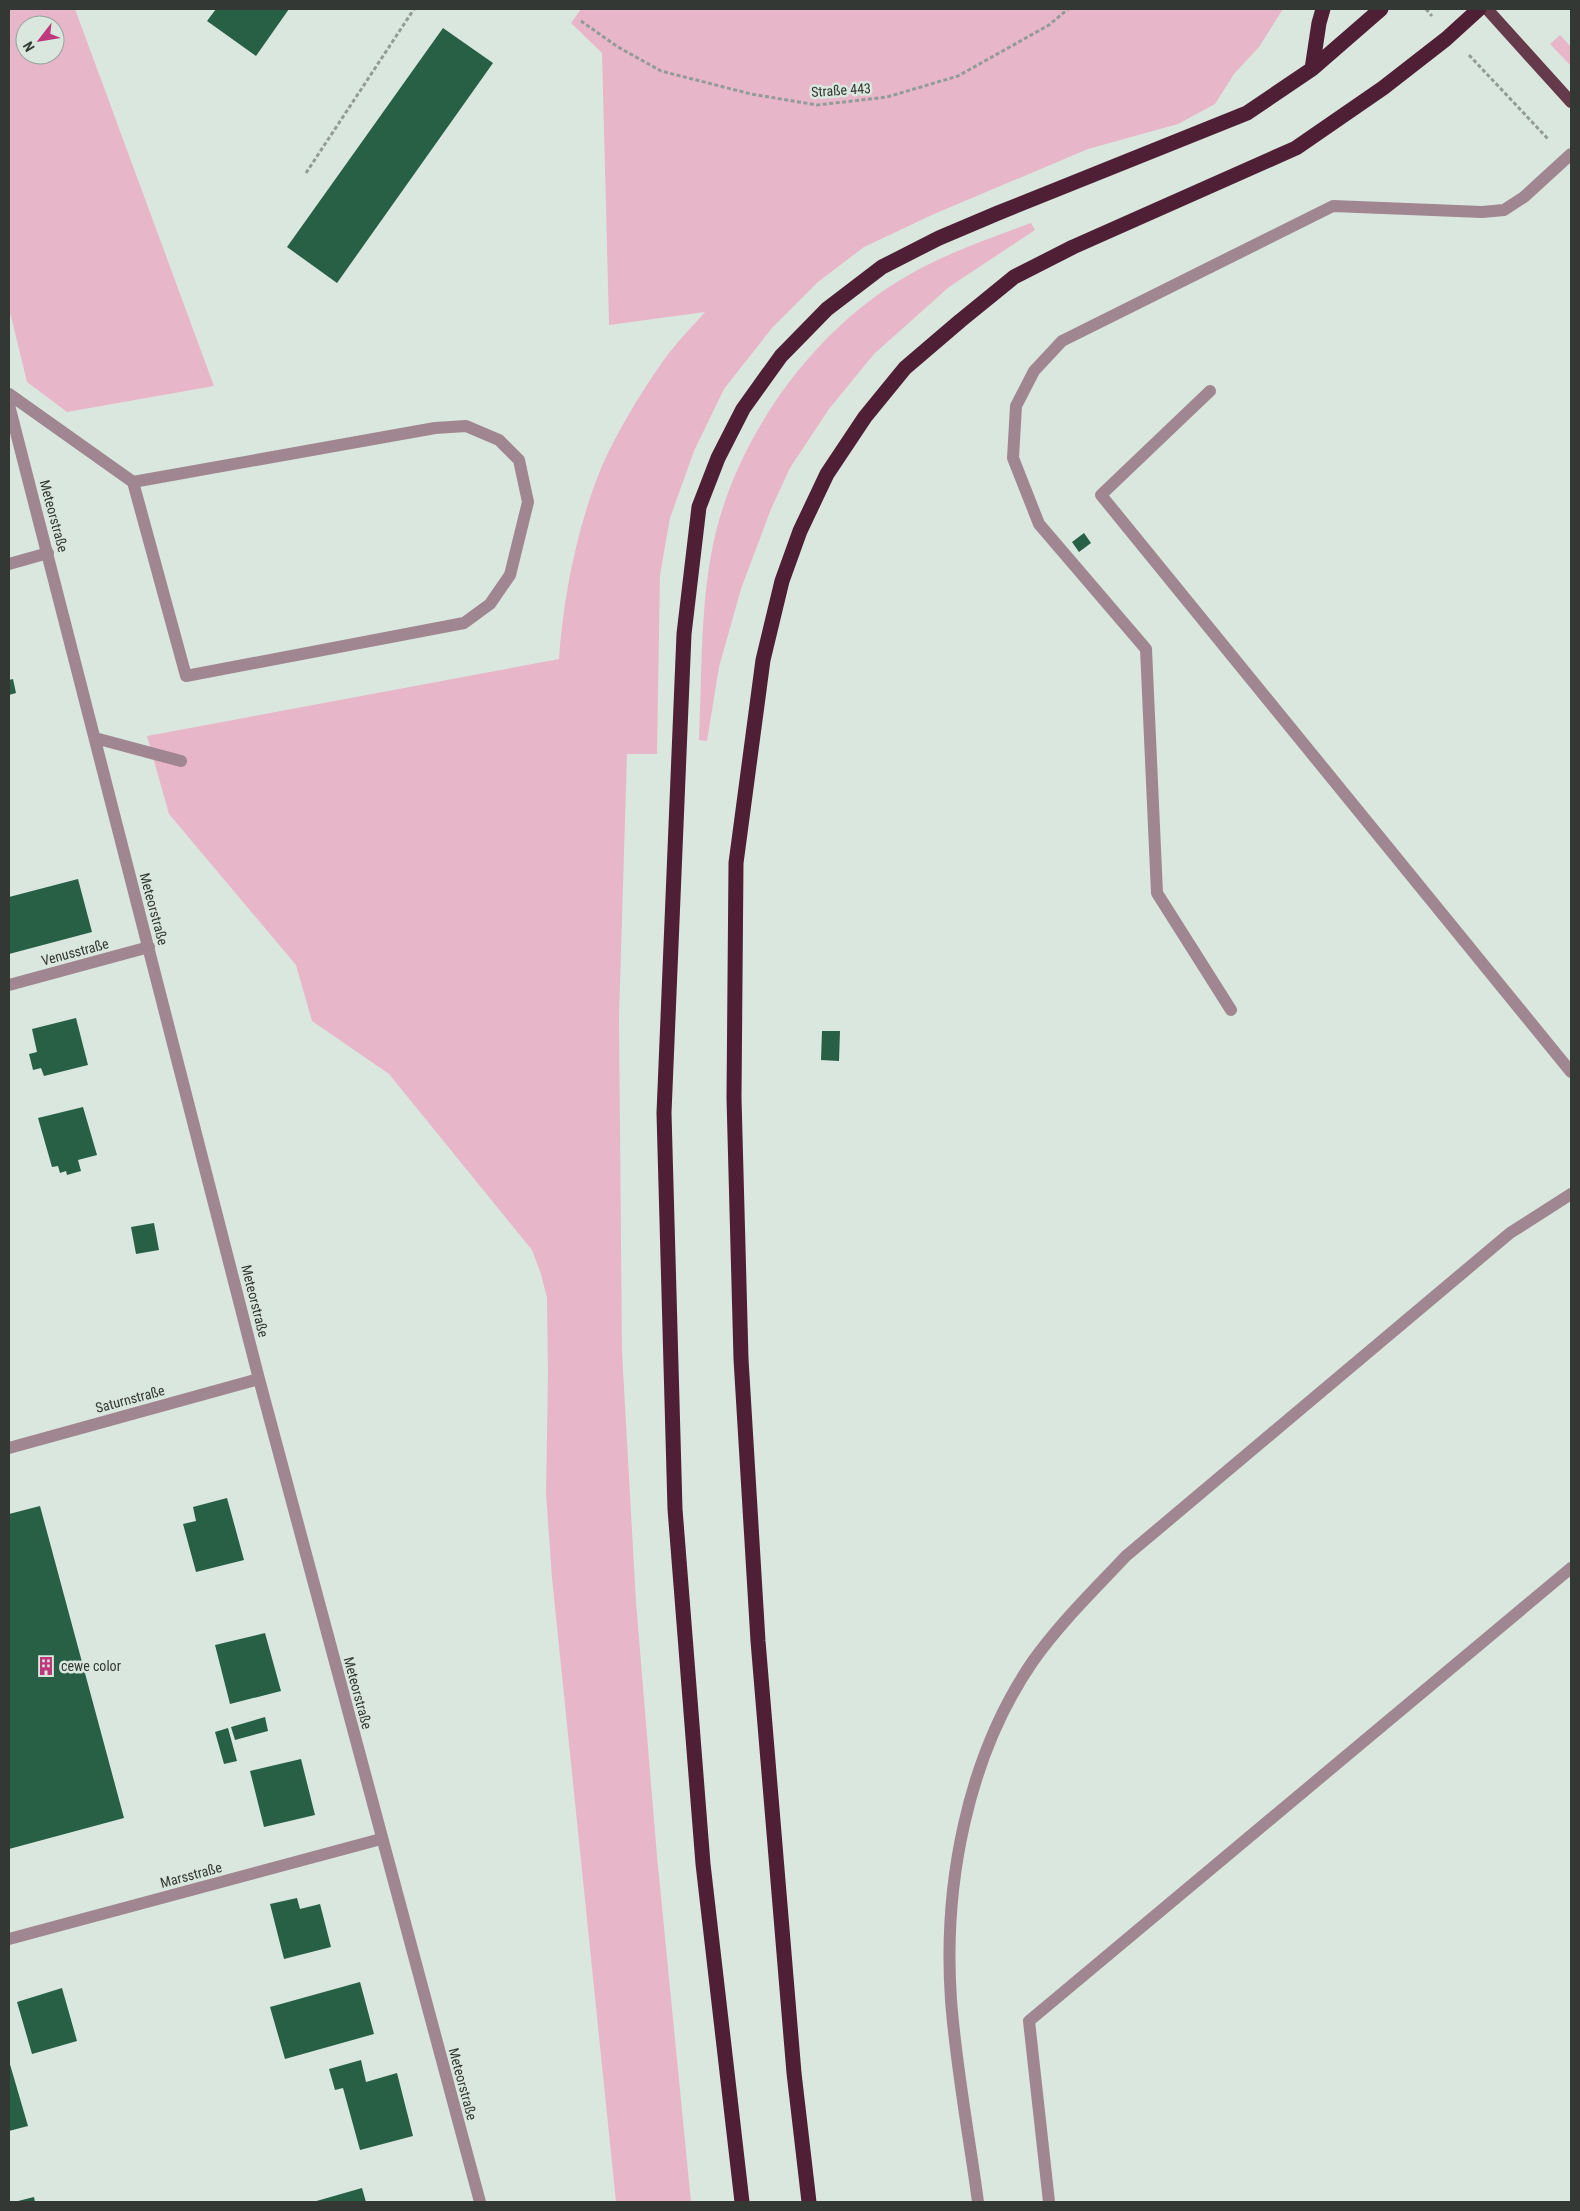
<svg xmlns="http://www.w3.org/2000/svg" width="1580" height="2211" font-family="'Roboto Condensed',sans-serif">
	<rect width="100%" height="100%" fill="#dae7df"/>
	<path fill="#e8b6c9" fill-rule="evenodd" d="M 9,9 L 75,9 L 214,386 L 67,412 L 27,382 L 9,308 ZM 25,25 L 55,25 L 55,55 L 25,55 Z
		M 581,9 L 1283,9 L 1259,47 L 1234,74 L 1215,104 L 1178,124 L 1088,149 L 934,214 L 864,247 L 818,282 L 772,328 L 724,389 L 694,451 L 670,518 L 660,575 L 657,754 L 627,754 L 619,1018 L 622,1352 L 636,1602 L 657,1856 L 691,2202 L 616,2202 L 552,1578 L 546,1494 L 548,1376 L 547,1298 L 541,1274 L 532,1250 L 389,1074 L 312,1021 L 296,965 L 169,814 L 147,736 L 559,659 C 563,597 578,523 602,466 C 618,430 640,394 663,361 C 675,344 691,328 705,312 L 609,325 L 602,53 L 571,23 Z
		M 1560,35 L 1571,47 L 1571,66 L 1550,44 Z
		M 1031,223 L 1035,230 L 949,287 L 874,354 L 829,409 L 790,468 L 771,509 L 741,589 L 719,667 L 707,741 L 699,740 C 702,676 700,608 713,545 C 734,442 808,337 897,282 C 938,256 985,240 1031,223 Z"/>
	<path fill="#276045" d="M 216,9 L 289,9 L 256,56 L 207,21 Z
		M 443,28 L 493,63 L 337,283 L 287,247 Z
		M 1084,533 L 1091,543 L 1079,552 L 1072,542 Z
		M 13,679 L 16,693 L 9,695 L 9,680 Z
		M 78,879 L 92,932 L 9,954 L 9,897 Z
		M 76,1018 L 88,1065 L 44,1076 L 41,1068 L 33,1070 L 29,1054 L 37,1052 L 32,1029 Z
		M 822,1031 L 840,1031 L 839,1061 L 821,1060 Z
		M 83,1107 L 97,1155 L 78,1160 L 81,1171 L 67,1175 L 66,1171 L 60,1173 L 58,1166 L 52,1167 L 38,1118 Z
		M 154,1223 L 159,1250 L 136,1254 L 131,1227 Z
		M 227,1498 L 244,1560 L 196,1572 L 183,1524 L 196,1521 L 193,1507 Z
		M 40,1506 L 124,1818 L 9,1849 L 9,1514 Z
		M 265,1633 L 281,1691 L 230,1704 L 215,1645 Z
		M 265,1717 L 268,1731 L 235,1740 L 231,1727 Z
		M 228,1728 L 237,1761 L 224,1764 L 215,1732 Z
		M 301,1759 L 315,1815 L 264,1827 L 250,1771 Z
		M 297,1898 L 300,1909 L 320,1904 L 331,1947 L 284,1959 L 270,1904 Z
		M 360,1982 L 374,2034 L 285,2059 L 270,2007 Z
		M 62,1988 L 77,2041 L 32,2054 L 17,2002 Z
		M 361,2060 L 366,2082 L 397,2073 L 413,2136 L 360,2150 L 343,2088 L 335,2090 L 329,2069 Z
		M 9,2061 L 28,2126 L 9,2131 Z
		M 362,2188 L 366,2202 L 313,2202 Z
		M 34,2197 L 35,2202 L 14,2202 Z"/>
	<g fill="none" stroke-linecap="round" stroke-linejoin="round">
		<path stroke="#929c96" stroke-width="3" stroke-dasharray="4 2.5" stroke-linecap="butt" d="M 1426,9 L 1432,16
			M 581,21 L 618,47 L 661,71 L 751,94 L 817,105 L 887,97 L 958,76 L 1049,25 L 1068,9
			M 1469,55 L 1549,140
			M 306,173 L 414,9"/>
		<path stroke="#a08690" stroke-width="12" d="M 1210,391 L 1101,495 L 1571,1072
			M 9,394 L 133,482 L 186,676 L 464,623 L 490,604 L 510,575 L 528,502 L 519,460 L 499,440 L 466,426 L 435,428 L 133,482
			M 9,405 L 259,1379 L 480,2202
			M 9,564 L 48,553
			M 95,738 L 181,761
			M 9,985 L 149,947
			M 1231,1010 L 1157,893 L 1146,649 L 1039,524 L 1013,458 L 1016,406 L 1034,371 L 1062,341 L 1333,206 L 1482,212 L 1504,210 L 1524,197 L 1571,154
			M 9,1448 L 259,1379
			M 9,1939 L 381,1839
			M 978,2202 C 969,2135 956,2067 951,2000 C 943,1885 967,1757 1033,1661 C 1060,1623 1094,1590 1126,1556 L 1510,1233 L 1571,1194
			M 1049,2202 L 1029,2021 L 1571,1568"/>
		<path stroke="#653b4c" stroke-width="12" d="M 1487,9 L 1571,102"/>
		<path stroke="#4f2035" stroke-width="15" d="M 1312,69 L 1319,23 L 1323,9
			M 742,2202 L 703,1864 L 675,1509 L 664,1113 L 684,634 L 699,507 L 718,458 L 743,409 L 781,356 L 827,309 L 882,267 L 939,238 L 998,213 L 1247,113 L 1312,69 L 1381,9
			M 809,2202 L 794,2073 L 758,1641 L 741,1359 L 734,1098 L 736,863 L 763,660 L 782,581 L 800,531 L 827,474 L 865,417 L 905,368 L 960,321 L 1014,277 L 1073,247 L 1296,148 L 1383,88 L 1446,39 L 1479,9"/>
	</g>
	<defs>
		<g id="building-bare" transform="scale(1.5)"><path d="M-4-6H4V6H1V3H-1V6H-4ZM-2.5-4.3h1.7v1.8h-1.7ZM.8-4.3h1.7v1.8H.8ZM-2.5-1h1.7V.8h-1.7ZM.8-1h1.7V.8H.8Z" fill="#be397c" stroke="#dae7df" stroke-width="2.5" paint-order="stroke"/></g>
	</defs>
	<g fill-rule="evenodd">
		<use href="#building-bare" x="46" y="1666"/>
	</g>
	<g text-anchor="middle" stroke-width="5" stroke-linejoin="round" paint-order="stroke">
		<g font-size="14" fill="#333835" stroke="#dae7df">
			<text transform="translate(841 90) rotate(-4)" y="5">Straße 443</text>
			<text transform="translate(54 516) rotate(75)" y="5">Meteorstraße</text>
			<text transform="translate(154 909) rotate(75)" y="5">Meteorstraße</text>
			<text transform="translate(75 952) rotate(-15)" y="5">Venusstraße</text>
			<text transform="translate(255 1301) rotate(76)" y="5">Meteorstraße</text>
			<text transform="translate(130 1399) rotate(-15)" y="5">Saturnstraße</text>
			<text transform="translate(358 1693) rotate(75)" y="5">Meteorstraße</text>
			<text transform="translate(191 1875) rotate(-15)" y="5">Marsstraße</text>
			<text transform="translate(463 2084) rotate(75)" y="5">Meteorstraße</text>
		</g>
		<g font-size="14" fill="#333835" stroke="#dae7df" text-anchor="start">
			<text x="61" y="1671">cewe color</text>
		</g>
	</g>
	<rect width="1580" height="2211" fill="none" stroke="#333835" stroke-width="20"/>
	<g transform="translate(40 40) rotate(239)"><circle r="24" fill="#dae7df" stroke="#97a19b"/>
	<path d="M0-4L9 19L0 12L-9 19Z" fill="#be397c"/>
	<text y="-8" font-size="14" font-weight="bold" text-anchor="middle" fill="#333835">N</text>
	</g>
</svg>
